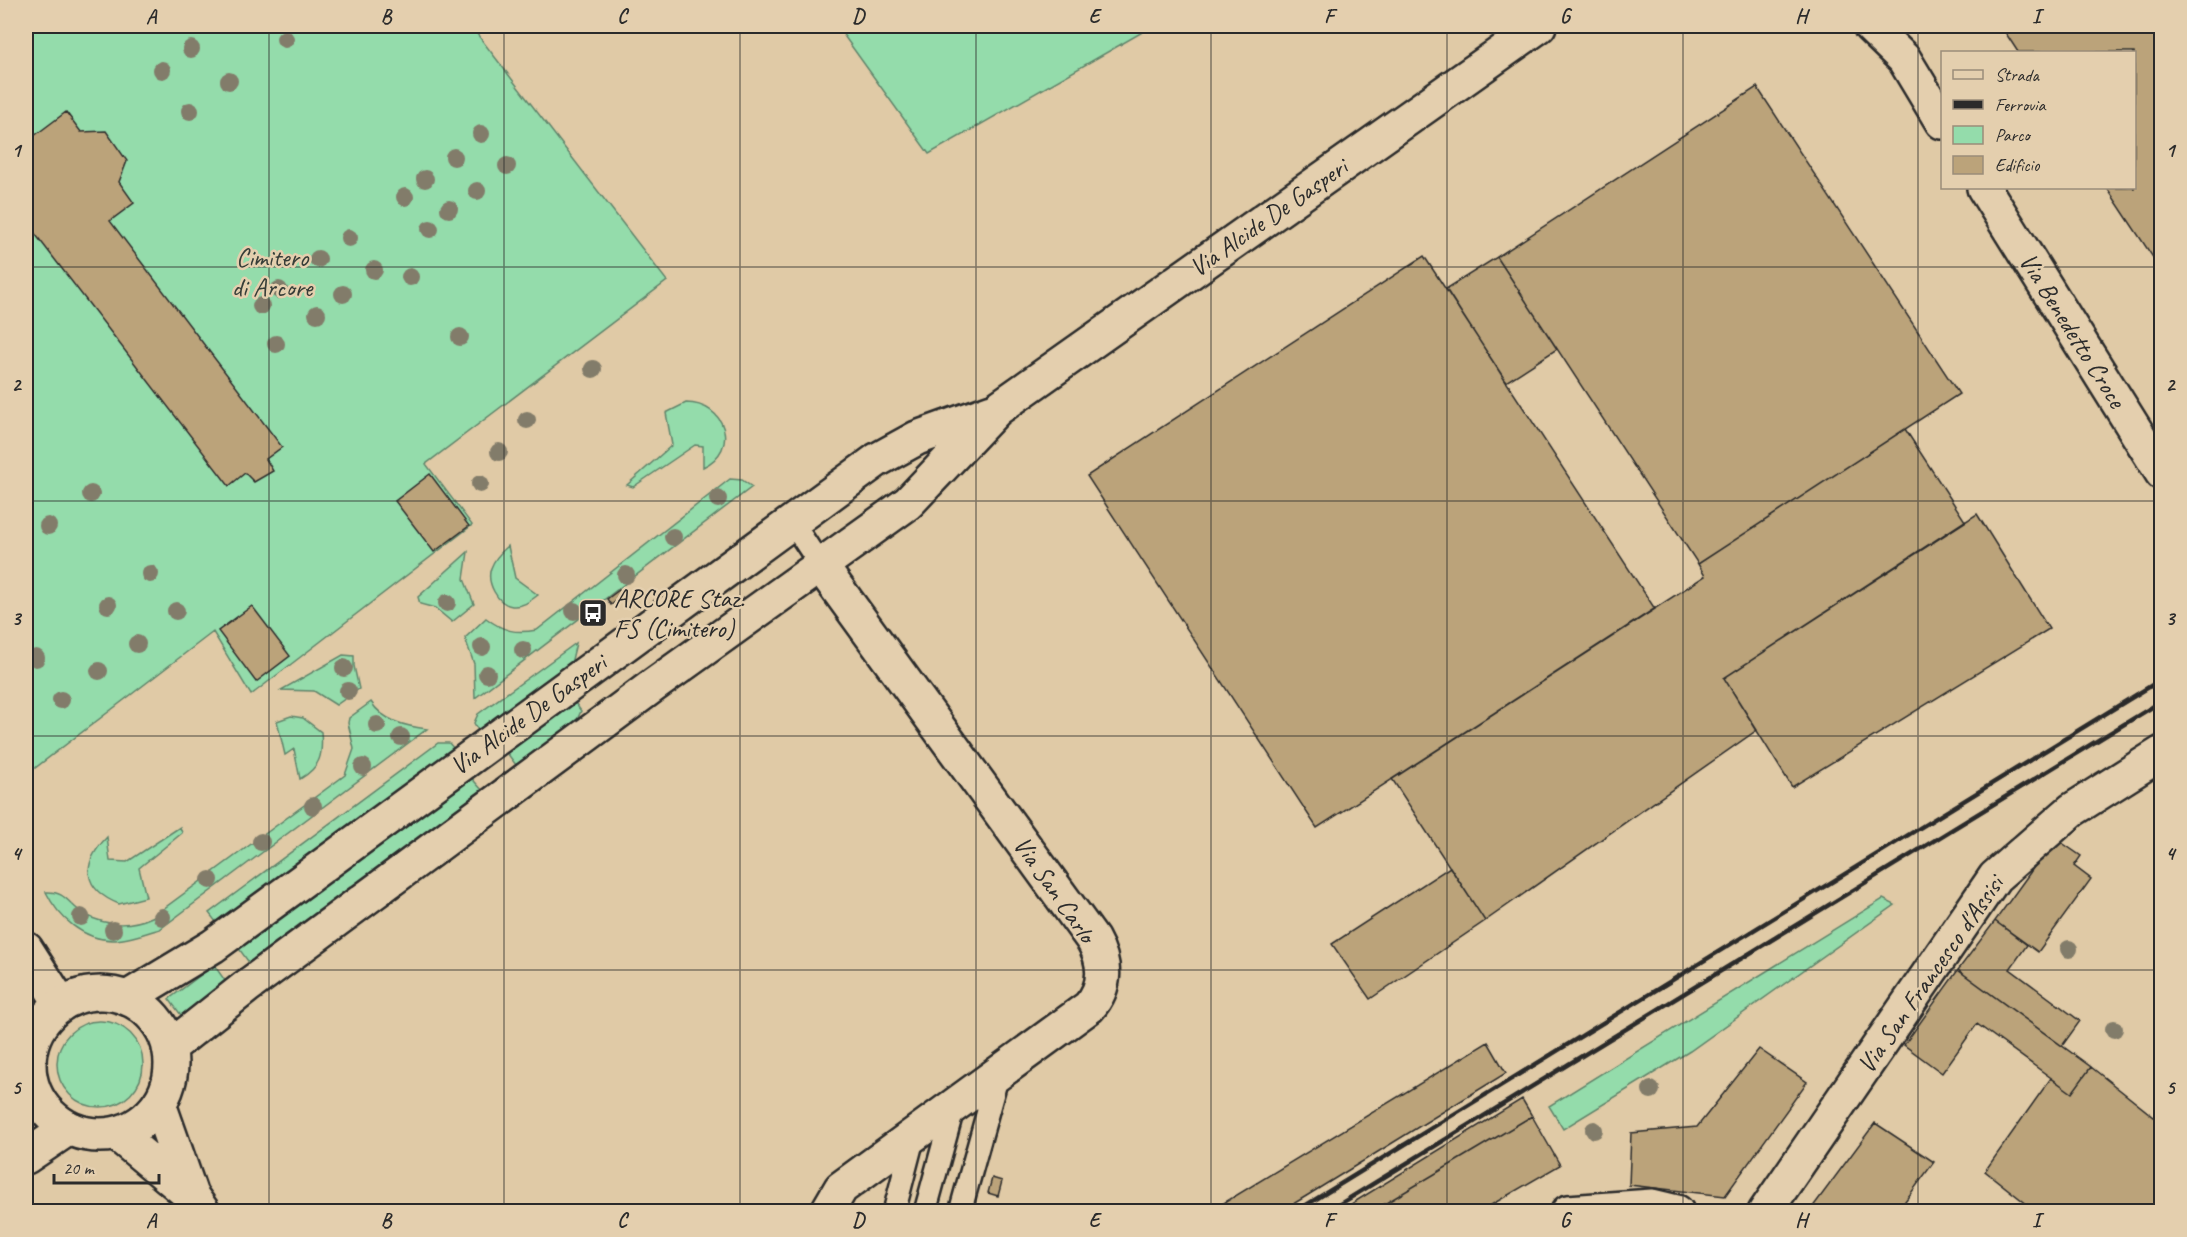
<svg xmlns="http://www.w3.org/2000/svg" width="2187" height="1237" font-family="Caveat,sans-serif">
	<rect width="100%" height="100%" fill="#e0caa6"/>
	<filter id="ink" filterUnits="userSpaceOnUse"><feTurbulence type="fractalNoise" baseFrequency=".0167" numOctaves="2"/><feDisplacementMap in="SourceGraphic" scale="12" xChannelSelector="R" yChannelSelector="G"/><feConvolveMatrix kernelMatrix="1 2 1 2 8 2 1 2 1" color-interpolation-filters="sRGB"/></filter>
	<g filter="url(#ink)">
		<path fill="#94dcab" stroke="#60846b" stroke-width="1.5" d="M 26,26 L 471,26 L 667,281 L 426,464 L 472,525 L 251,695 L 213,632 L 26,775 Z
			M 837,26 L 1153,26 L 929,154 Z
			M 686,403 C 725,403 741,449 703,467 L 703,446 L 695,445 L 633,487 L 627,485 L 672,445 L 666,413 Z
			M 730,479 L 742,480 L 752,487 L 475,698 L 474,664 L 465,638 L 486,618 C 503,631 515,634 537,630 Z
			M 508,546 L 515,578 L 538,595 C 530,601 523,607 512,606 C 497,604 486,582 491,568 C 494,559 501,552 508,546 Z
			M 468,552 L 464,579 L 474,604 L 452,622 L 435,608 L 420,604 L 418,597 Z
			M 576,643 L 570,668 L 480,734 L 474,723 L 478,714 Z
			M 343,655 L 354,656 L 354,666 L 359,689 L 336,705 L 314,691 L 281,690 Z
			M 371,702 C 383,721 405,726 427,729 L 160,929 C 145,933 128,940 113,940 C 83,940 58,917 46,892 C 66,891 69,905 84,914 C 106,926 130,927 152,917 L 345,775 L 354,749 L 348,723 L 349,718 Z
			M 565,704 L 576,704 L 581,711 L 576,722 L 516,765 L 504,749 Z
			M 291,716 L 303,718 L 321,732 C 323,754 321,767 300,779 L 294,749 L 285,755 L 277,721 Z
			M 438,743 L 449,743 L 454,749 L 220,927 L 209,913 Z
			M 468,774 L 482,790 L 250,964 L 237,946 Z
			M 180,827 L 182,833 L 139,868 L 146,897 L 119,904 C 82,889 81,864 107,837 L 110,861 L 127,862 Z
			M 1883,899 L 1895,905 L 1690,1051 L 1563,1129 L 1549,1106 Z
			M 214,965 L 226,982 L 181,1015 L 169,999 Z
			M57 1064a43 43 0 1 1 86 0a43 43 0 1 1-86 0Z"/>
		<path fill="#bba37a" stroke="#2b2b2b" stroke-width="1.5" d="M 2001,26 L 2154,26 L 2162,36 L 2162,271 L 2107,188 L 2134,188 L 2134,52 L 2018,52 Z
			M 1757,87 L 1959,394 L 1698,564 L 1497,257 Z
			M 66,112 L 81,132 L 106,131 L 127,161 L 119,182 L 134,203 L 110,221 L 282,447 L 266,459 L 273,471 L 254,482 L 245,473 L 229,486 L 26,222 L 26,142 Z
			M 1424,256 L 1655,609 L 1317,828 L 1087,476 Z
			M 1497,257 L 1557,349 L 1506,382 L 1446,289 Z
			M 1905,429 L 1965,521 L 1724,678 L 1757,730 L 1485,921 L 1392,779 L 1705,576 L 1698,564 Z
			M 430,474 L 469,526 L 434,552 L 395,501 Z
			M 1977,514 L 2049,629 L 1792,787 L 1724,678 Z
			M 619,590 L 624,595 L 611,605 L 607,599 Z
			M 252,606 L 290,656 L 256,682 L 218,631 Z
			M 2055,838 L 2081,856 L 2074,866 L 2091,879 L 2038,952 L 1995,921 Z
			M 1450,867 L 1485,921 L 1370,999 L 1332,944 Z
			M 1995,921 L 2027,945 L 2010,969 L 2080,1021 L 2062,1046 L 1958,970 Z
			M 1958,970 L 2091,1067 L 2072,1093 L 1977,1024 L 1942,1073 L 1904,1045 Z
			M 1488,1042 L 1506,1073 L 1308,1195 L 1280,1212 L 1209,1212 Z
			M 1759,1049 L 1807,1082 L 1725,1196 L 1629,1185 L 1631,1133 L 1697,1127 Z
			M 2091,1067 L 2154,1117 L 2162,1112 L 2162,1212 L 2037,1212 L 1985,1171 L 2051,1078 L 2072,1093 Z
			M 1522,1099 L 1532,1116 L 1371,1212 L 1338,1212 Z
			M 1532,1116 L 1560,1165 L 1479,1212 L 1371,1212 Z
			M 1875,1123 L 1934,1162 L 1897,1212 L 1809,1212 Z
			M 992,1178 L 1002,1181 L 998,1196 L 988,1193 Z"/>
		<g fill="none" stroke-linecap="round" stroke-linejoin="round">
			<g stroke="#2b2b2b" stroke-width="26">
				<path id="lane" d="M 792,522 L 821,566
					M 894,1212 L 914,1135
					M 925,1212 L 954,1106
					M 960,1212 L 998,1075"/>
			</g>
			<g stroke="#2b2b2b" stroke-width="38">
				<path id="street" d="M 821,566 L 1093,940 C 1106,963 1107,987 1089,1007 L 841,1188 L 827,1212
					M 26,949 L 61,1004
					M 159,1104 L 191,1195 L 203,1212
					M 117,1134 L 189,1194
					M 1568,1212 L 1652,1206 L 1677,1212
					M 1765,1212 L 1995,877 L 2072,810 L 2162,753"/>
			</g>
			<g stroke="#2b2b2b" stroke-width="38">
				<path id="secondary" d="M 1870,26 L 1904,59 L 1942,122
					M 1984,188 L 2162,473
					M29 1064a71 71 0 1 1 142 0a71 71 0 1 1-142 0Z
					M 127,998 L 213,946 L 877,460 L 917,438 L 992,411
					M 169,1048 L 246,987 L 654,685 L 908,503 L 997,409 L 1539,26
					M 26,1157 L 69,1128"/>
			</g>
			<use href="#lane" stroke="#e4cfae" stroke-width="21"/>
			<use href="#street" stroke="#e4cfae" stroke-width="33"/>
			<use href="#secondary" stroke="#e4cfae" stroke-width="33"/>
			<path stroke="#2b2b2b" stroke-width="4.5" d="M 1295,1212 L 2162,679
				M 1327,1212 L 2162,701"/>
		</g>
		<g fill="#827c6a">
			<circle cx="285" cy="39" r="9"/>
			<circle cx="191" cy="49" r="9"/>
			<circle cx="162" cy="70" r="9"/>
			<circle cx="229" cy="81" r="9"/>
			<circle cx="190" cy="111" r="9"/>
			<circle cx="481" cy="134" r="9"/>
			<circle cx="454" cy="157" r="9"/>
			<circle cx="507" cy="166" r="9"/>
			<circle cx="425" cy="179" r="9"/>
			<circle cx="477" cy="191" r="9"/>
			<circle cx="405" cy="197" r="9"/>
			<circle cx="449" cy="209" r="9"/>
			<circle cx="430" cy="229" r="9"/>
			<circle cx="349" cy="238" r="9"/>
			<circle cx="318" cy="259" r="9"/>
			<circle cx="374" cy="270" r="9"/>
			<circle cx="410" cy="277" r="9"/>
			<circle cx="279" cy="290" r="9"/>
			<circle cx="343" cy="294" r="9"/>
			<circle cx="261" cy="306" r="9"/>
			<circle cx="317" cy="314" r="9"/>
			<circle cx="460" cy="337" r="9"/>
			<circle cx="276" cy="344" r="9"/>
			<circle cx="593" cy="369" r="9"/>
			<circle cx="527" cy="420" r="9"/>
			<circle cx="499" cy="452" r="9"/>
			<circle cx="480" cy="484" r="9"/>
			<circle cx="91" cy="494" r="9"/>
			<circle cx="718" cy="499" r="9"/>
			<circle cx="48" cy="526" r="9"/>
			<circle cx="673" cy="537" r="9"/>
			<circle cx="150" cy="574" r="9"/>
			<circle cx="626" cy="575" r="9"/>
			<circle cx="447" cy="603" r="9"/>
			<circle cx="108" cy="605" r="9"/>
			<circle cx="176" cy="611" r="9"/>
			<circle cx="574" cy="611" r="9"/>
			<circle cx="137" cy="644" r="9"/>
			<circle cx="482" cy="647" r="9"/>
			<circle cx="523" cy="650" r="9"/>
			<circle cx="36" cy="658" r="9"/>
			<circle cx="344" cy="668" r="9"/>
			<circle cx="99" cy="671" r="9"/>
			<circle cx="487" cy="674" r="9"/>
			<circle cx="348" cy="691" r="9"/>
			<circle cx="61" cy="700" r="9"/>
			<circle cx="377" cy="725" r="9"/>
			<circle cx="401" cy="737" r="9"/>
			<circle cx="363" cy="767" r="9"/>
			<circle cx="313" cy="806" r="9"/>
			<circle cx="261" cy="842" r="9"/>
			<circle cx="210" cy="880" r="9"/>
			<circle cx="81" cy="917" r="9"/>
			<circle cx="162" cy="917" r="9"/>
			<circle cx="113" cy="930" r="9"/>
			<circle cx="2069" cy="949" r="9"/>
			<circle cx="2114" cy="1029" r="9"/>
			<circle cx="1651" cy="1090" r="9"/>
			<circle cx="1594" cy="1130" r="9"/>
		</g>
	</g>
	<path fill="none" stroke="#2b2b2b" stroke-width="1.5" stroke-opacity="0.55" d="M 269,26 L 269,1212M 504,26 L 504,1212M 740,26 L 740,1212M 976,26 L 976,1212M 1211,26 L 1211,1212M 1447,26 L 1447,1212M 1683,26 L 1683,1212M 1918,26 L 1918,1212M 26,267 L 2162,267M 26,501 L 2162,501M 26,736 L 2162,736M 26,970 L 2162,970"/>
	<defs>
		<g id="bus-square" transform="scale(1.5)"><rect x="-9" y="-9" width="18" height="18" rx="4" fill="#2b2b2b" stroke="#e4cfae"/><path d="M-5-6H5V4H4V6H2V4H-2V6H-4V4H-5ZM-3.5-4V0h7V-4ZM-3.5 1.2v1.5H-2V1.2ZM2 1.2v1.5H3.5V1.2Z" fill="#fff"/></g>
	</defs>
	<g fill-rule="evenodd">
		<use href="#bus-square" x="593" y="613"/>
	</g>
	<g text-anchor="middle" stroke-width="5" stroke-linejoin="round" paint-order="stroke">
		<g font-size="26" fill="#2b2b2b" stroke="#e4cfae">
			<text transform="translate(1268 217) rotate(-35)" y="9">Via Alcide De Gasperi</text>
			<text transform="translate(2073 330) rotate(58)" y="9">Via Benedetto Croce</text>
			<text transform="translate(528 714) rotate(-36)" y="9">Via Alcide De Gasperi</text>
			<text transform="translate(1055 889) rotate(55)" y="9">Via San Carlo</text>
			<text transform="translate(1930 974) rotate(-55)" y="9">Via San Francesco d'Assisi</text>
		</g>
		<g font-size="26" fill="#363d38" stroke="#e4cfae">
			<text x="272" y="266">Cimitero<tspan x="272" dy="30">di Arcore</tspan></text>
		</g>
		<g font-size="26" fill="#2b2b2b" stroke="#e4cfae" text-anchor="start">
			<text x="614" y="607">ARCORE Staz.<tspan x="614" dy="30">FS (Cimitero)</tspan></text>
		</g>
	</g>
	<rect width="2187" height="1237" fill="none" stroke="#e4cfae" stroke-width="66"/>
	<rect x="1941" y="51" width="195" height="138" fill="#e4cfae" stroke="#9a8d7a" stroke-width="1.5"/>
	<rect x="1953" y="70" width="30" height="9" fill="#e4cfae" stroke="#9a8d7a" stroke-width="1.5"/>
	<text x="1995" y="81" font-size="18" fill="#2b2b2b">Strada</text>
	<rect x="1953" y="100" width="30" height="9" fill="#2b2b2b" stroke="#9a8d7a" stroke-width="1.5"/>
	<text x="1995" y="111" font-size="18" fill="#2b2b2b">Ferrovia</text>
	<rect x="1953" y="126" width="30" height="18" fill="#94dcab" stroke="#9a8d7a" stroke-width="1.5"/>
	<text x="1995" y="141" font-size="18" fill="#2b2b2b">Parco</text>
	<rect x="1953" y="156" width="30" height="18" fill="#bba37a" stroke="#9a8d7a" stroke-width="1.5"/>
	<text x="1995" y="171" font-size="18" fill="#2b2b2b">Edificio</text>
	<path d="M54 1174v9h105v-9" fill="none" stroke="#2b2b2b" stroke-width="3"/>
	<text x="63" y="1174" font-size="18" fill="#2b2b2b" stroke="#e4cfae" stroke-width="4.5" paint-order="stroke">20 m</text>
	<rect x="33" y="33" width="2121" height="1171" fill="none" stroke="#2b2b2b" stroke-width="2"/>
	<g font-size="20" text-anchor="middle" font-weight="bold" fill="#2b2b2b">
		<text x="151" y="23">A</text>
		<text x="386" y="23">B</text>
		<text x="622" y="23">C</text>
		<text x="858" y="23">D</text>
		<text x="1094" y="23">E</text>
		<text x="1329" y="23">F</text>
		<text x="1565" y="23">G</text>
		<text x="1801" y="23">H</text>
		<text x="2036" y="23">I</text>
		<text x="16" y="157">1</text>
		<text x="2170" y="157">1</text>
		<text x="16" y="391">2</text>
		<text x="2170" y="391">2</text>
		<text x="16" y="625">3</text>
		<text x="2170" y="625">3</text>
		<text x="16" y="860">4</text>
		<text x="2170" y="860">4</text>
		<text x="16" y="1094">5</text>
		<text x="2170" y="1094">5</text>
		<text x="151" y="1227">A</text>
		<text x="386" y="1227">B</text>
		<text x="622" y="1227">C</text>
		<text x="858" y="1227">D</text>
		<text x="1094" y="1227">E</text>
		<text x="1329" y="1227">F</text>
		<text x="1565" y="1227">G</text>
		<text x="1801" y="1227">H</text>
		<text x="2036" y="1227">I</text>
	</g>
</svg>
